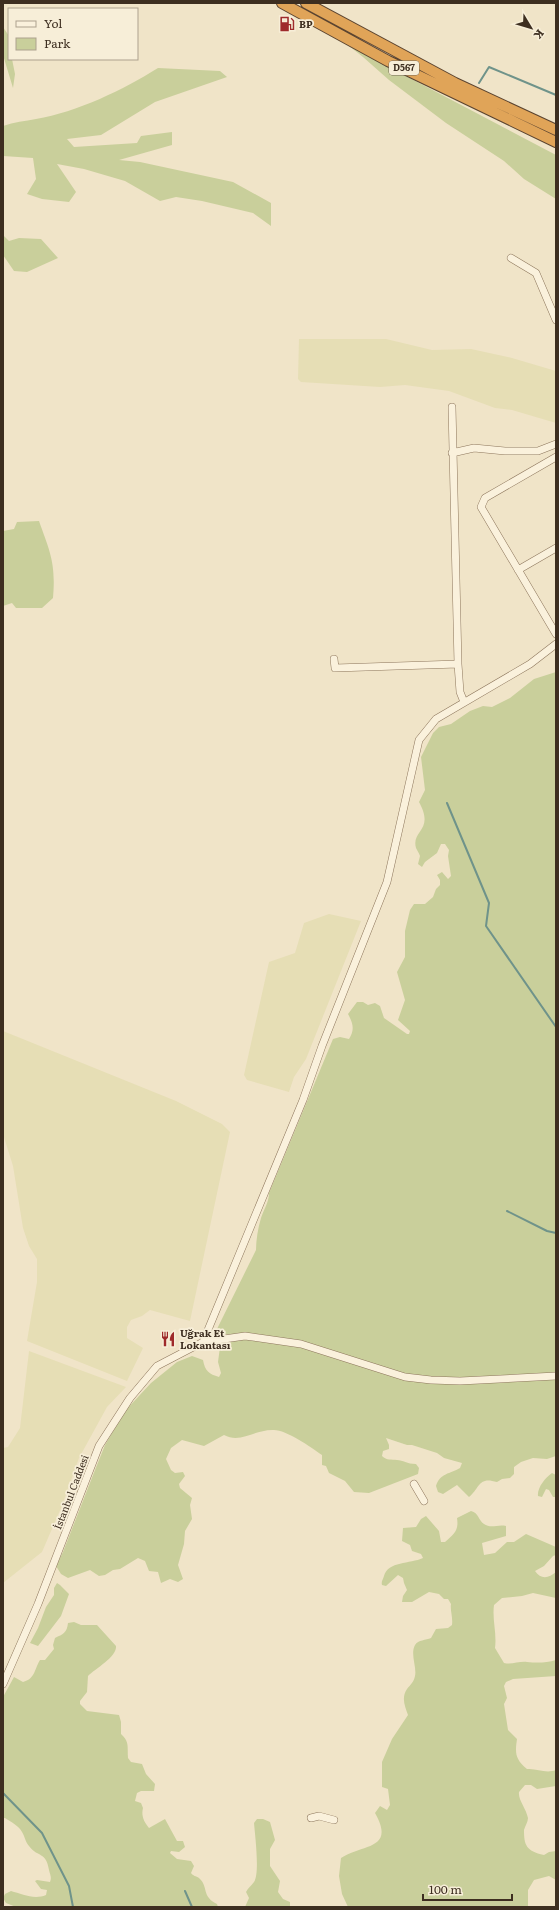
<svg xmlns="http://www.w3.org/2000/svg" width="559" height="1910" font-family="Literata,serif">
	<rect width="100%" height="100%" fill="#f0e4c8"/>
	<path fill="#e6deb5" d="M 299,339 L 386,339 L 432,350 L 471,349 L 512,358 L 556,371 L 556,423 L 512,410 L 495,408 L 449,391 L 405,385 L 380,387 L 301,382 L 298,379 Z
		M 329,914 L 361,921 L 306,1059 L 294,1077 L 289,1092 L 247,1080 L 244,1075 L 269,962 L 295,953 L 304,923 Z
		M 3,1031 L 176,1101 L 222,1124 L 230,1132 L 190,1321 L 150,1310 L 142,1316 L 131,1320 L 127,1327 L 127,1338 L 143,1348 L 127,1381 L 27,1341 L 37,1282 L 37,1259 L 29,1246 L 23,1228 L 13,1166 L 3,1134 Z
		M 29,1351 L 126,1387 L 107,1407 L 79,1458 L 61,1508 L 42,1552 L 3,1583 L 3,1448 L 8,1447 L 20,1428 Z"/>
	<path fill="#c9cf9b" d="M 3,27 L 9,36 L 9,59 L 12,59 L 15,74 L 13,88 L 3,55 Z
		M 349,46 L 556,155 L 556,199 L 524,179 L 504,161 L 446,123 L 389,80 L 363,57 Z
		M 158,68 L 220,71 L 227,77 L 155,102 L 101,135 L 67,139 L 74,147 L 137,143 L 141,136 L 172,132 L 172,145 L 119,160 L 140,162 L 233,182 L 271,203 L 271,226 L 253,213 L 202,201 L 176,197 L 160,201 L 125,181 L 84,169 L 57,164 L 76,192 L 69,202 L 42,199 L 27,194 L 36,179 L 33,158 L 3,156 L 3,126 C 14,122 25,121 36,119 C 77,112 123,90 158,68 Z
		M 3,235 L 9,241 L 19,238 L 41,239 L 58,258 L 27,272 L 14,271 L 3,255 Z
		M 39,521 C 50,552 56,563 53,598 L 42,608 L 16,608 L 12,603 L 3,606 L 3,531 L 14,529 L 17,522 Z
		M 556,672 L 556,1456 L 547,1459 L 533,1458 L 521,1462 L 514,1467 L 514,1474 L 510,1478 L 502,1479 L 497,1482 C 478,1476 480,1488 469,1497 L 457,1485 L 443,1494 L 438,1492 L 436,1486 C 440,1473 450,1474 460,1468 L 462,1463 L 444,1458 L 437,1453 L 412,1445 L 407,1445 L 386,1438 L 389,1445 L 389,1449 L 383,1451 L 382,1456 C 387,1461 391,1459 397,1460 C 403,1460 407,1464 416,1464 L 419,1468 L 418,1474 L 369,1493 L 354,1492 L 345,1481 L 329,1473 L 326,1466 L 322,1465 L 322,1455 C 311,1447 286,1430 274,1430 C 255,1429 241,1444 224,1435 L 204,1446 L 182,1440 L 171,1448 L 166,1459 L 171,1470 L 175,1473 L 183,1472 L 185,1476 L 179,1484 L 180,1488 L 192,1498 L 190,1505 L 192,1519 L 185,1531 L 184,1544 L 178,1565 L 183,1579 L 178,1582 L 170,1579 L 161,1583 L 158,1572 L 149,1571 L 145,1561 L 138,1558 L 120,1569 L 113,1570 L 105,1575 L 99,1576 L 90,1570 L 68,1578 L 61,1574 L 56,1566 L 63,1552 L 95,1470 L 105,1445 L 125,1411 L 151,1383 L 177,1362 L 192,1356 L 203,1360 C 205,1371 209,1374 219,1377 L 221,1373 L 218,1362 L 220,1347 L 236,1340 L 232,1335 L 218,1333 L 217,1329 L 256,1250 C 256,1240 258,1228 261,1218 C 264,1209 269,1202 269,1193 L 333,1039 L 340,1037 L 349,1039 C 355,1030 353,1023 348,1014 L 357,1002 L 363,1002 L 368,1005 L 375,1003 L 380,1006 L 384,1018 L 407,1034 L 409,1034 L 410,1031 L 398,1020 L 405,1000 L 397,972 L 405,957 L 405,931 L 410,910 L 414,904 L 425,904 L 433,897 L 436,889 L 440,885 L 440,880 L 437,875 L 442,872 L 448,879 L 451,876 L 448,856 L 449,850 L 445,844 L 441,844 L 437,853 L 425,862 L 422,867 L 418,864 L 420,856 C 419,853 417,850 416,848 C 411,830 435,831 419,802 L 425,790 L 421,757 L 433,733 L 439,727 L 451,724 L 470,711 L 483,706 L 492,707 L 510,698 L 534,679 Z
		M 552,1473 L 556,1475 L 556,1497 L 553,1497 L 549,1490 L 546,1489 L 542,1497 L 538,1496 C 537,1488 545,1478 552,1473 Z
		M 471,1511 C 479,1513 478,1520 484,1524 C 491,1529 498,1524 506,1526 L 506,1536 L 482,1543 L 484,1555 L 495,1553 L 507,1542 L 514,1542 L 526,1534 L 556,1547 L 556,1555 L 553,1556 L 544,1566 L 535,1571 C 541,1580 549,1578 556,1572 L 556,1598 L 533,1593 L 522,1596 L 502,1598 L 494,1605 C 492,1620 497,1633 495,1648 L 504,1663 C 512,1665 519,1661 527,1662 C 537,1663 546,1663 556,1660 L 556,1676 L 513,1679 L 506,1682 L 504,1686 L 507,1698 L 504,1704 L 508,1730 L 517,1739 C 515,1753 515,1759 527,1769 C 537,1768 545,1774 556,1770 L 556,1786 L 537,1789 L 531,1785 L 525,1785 L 519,1792 C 518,1800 526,1808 528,1818 C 528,1822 525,1826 524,1830 C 524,1845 526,1851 544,1855 L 549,1852 L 556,1851 L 556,1880 L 549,1876 L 534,1880 L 528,1890 L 528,1907 L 348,1907 L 342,1894 L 339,1876 L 341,1858 C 362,1844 396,1850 375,1813 L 380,1806 L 387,1810 L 390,1805 L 388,1789 L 382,1787 L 382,1762 L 392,1739 L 408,1715 C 405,1706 401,1698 407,1689 C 410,1685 414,1682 415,1676 C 417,1667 410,1654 415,1645 C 418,1640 426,1640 431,1638 L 436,1629 L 448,1628 L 452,1625 C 453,1617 450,1611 451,1604 L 448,1599 L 444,1599 L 439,1594 L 429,1592 L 412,1602 L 402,1602 L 403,1596 L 407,1590 L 404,1583 L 403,1578 L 398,1575 L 386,1586 L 382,1585 C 381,1581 383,1580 384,1576 C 388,1561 410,1564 423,1558 L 421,1554 L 412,1551 L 410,1545 L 402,1541 L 403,1528 L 416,1527 L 421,1519 L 426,1516 L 439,1531 L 441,1542 L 445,1542 C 454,1534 459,1531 457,1518 Z
		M 57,1583 L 60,1585 L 69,1594 L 61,1616 L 38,1646 L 30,1643 L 38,1628 L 46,1607 L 54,1595 L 54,1588 Z
		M 74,1622 L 81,1625 L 97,1625 L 116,1646 C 117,1657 96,1668 88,1676 L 87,1692 L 80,1701 L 80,1704 L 87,1711 L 119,1715 L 121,1722 L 121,1734 C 130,1742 127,1747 128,1758 L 131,1762 L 142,1764 L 146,1774 L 155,1784 L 154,1791 L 141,1791 L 137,1793 L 135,1801 L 141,1803 L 143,1808 C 141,1816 144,1822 149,1828 L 165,1819 L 177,1841 L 183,1841 L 185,1847 L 179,1852 L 171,1851 L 170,1853 L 177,1859 L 191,1861 L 194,1866 L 191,1873 C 193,1876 196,1876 199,1878 C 209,1887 201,1896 217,1904 L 218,1907 L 16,1907 L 6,1903 L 3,1898 L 5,1894 L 11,1891 C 22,1894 34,1900 46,1895 L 47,1890 L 41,1889 L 35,1881 L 37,1880 L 50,1882 C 52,1877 50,1875 49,1870 C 46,1851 38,1858 29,1846 C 25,1841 25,1837 22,1832 C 19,1826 11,1822 5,1818 L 3,1818 L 3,1697 L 14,1677 L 23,1682 C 35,1679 34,1670 40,1660 L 45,1660 L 54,1649 L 53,1645 L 55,1638 C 63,1634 67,1633 68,1623 Z
		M 257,1819 L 263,1819 L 270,1822 L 275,1840 L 270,1849 L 270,1866 L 280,1881 L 278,1892 L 283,1899 L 290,1902 L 290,1907 L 245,1907 L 249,1898 L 246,1892 C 248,1888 251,1886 254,1882 C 260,1874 255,1835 254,1823 Z"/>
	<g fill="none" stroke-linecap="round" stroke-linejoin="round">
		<path stroke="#6f938a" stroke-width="2" d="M 479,83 L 489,67 L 556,95
			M 447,803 L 489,903 L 486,926 L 556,1027
			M 507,1211 L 547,1231 L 556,1233
			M 3,1793 L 42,1833 L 69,1886 L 73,1907
			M 185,1891 L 192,1907"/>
		<g stroke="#8d765c" stroke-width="8">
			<path id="minor" d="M 511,258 L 536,273 L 556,320
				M 452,407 L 458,664 L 460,692 L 464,702
				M 452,453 L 474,448 L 505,451 L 538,451 L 556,444
				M 556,457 L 485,498 L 481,507 L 556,634
				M 518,570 L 556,548
				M 334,659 L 335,668 L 458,664
				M 203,1342 L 303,1100 L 322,1046 L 387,882 L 419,740 L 436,719 L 530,664 L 556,644
				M 414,1484 L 424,1501
				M 3,1684 L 38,1604 L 99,1446 L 130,1398 L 157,1366 L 203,1342 L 245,1336 L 301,1344 L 405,1377 L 431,1380 L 460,1381 L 556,1376
				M 311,1818 L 319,1816 L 334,1820"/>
		</g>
		<g stroke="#5b4430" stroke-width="12">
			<path id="highway" d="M 282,3 L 388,61 L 556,142
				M 306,3 L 455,83 L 556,130"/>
		</g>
		<use href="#minor" stroke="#faf1dc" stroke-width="7"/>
		<use href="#highway" stroke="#e0a458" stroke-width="10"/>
	</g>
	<defs>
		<g id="fuel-bare" transform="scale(1.2)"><path d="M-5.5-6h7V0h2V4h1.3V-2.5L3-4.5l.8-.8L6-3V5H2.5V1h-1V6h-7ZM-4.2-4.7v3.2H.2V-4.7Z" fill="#9e2a2b" stroke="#f7eed8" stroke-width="2.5" paint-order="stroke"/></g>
		<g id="restaurant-bare" transform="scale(1.2)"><path d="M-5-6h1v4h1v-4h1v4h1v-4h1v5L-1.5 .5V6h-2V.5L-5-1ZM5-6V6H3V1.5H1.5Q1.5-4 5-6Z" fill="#9e2a2b" stroke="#f7eed8" stroke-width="2.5" paint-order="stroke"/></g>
	</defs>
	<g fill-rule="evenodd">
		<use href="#fuel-bare" x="287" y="24"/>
		<use href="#restaurant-bare" x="168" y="1339"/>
	</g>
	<g text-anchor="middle" stroke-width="3.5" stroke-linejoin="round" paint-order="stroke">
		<rect fill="#f7eed8" stroke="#756857" stroke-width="1" x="389" y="61" width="30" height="14" rx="3"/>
		<g font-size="9" font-weight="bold" fill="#3d2e20">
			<text x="404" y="71">D567</text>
		</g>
		<g font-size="10" font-weight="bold" fill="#3d2e20" stroke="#f7eed8" text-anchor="start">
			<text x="299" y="28">BP</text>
			<text x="180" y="1337">Uğrak Et<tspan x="180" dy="12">Lokantası</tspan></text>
		</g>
		<g font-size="10" fill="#3d2e20" stroke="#f7eed8">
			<text transform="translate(71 1492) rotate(-69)" y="4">İstanbul Caddesi</text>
		</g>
	</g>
	<rect width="559" height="1910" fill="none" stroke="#3d2e20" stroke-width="8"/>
	<rect x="8" y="8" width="130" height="52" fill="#f7eed8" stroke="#ada18e"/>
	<rect x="16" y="21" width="20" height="6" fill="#faf1dc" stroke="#ada18e"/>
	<text x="44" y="28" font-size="12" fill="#3d2e20">Yol</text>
	<rect x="16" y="38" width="20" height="12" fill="#c9cf9b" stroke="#ada18e"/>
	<text x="44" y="48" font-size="12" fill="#3d2e20">Park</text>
	<g transform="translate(531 28) rotate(128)" stroke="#f7eed8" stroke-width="3" paint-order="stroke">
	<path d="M0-3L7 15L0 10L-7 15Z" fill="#3d2e20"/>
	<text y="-6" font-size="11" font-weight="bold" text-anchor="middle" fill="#3d2e20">K</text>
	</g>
	<path d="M423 1894v6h89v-6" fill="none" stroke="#3d2e20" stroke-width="2"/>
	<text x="429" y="1894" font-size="12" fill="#3d2e20" stroke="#f7eed8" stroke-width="3" paint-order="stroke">100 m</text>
</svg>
